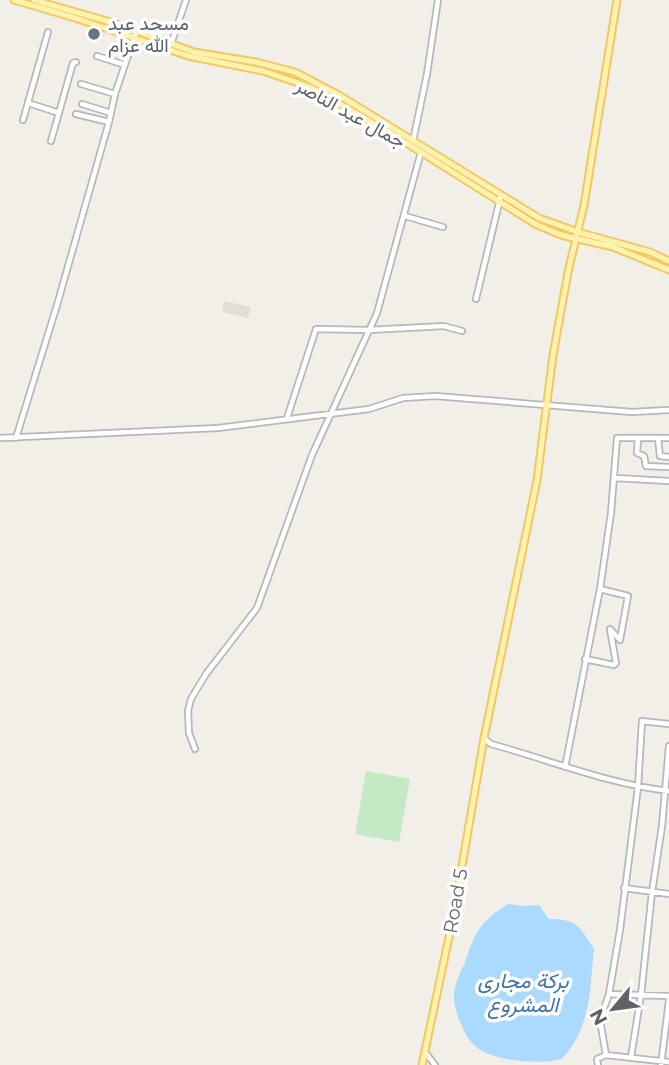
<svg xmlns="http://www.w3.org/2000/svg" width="669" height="1065" font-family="Montserrat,Vazirmatn,sans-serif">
	<rect width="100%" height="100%" fill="#f1efe8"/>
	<path fill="#e1ded6" d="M 224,301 L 251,307 L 248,318 L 222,312 Z"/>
	<path fill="#c5e8c5" d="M 366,771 L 410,779 L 399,842 L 355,834 Z"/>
	<path fill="#aadaff" d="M 508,904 L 522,906 L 539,905 L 549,919 C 577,919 579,926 594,949 C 591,976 591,1008 579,1033 C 576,1040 567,1055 561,1059 C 539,1065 487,1062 471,1042 C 462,1030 453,1009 454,993 C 455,983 461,971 465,962 C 475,933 480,921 508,904 Z"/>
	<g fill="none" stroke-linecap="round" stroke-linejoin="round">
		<g stroke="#b5b8bc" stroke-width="8">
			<path id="minor" d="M 171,44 L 186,0
				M 97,56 L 125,65
				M 81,84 L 115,94
				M 28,103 L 59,113
				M 82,104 L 111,113
				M 76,114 L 109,122
				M 23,120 L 48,32
				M 51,141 L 73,63 L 76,62
				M 413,141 L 427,74 L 438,0
				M 405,216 L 443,227
				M 476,299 L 501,195
				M 287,418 L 316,329 L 369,330 L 444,326 L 462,331
				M 0,438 L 218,428 L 369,409 L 403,398 L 435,396 L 632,412 L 669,410
				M 16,438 L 57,305 L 109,122 L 115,94 L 136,32
				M 638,438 L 669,438
				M 658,438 L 660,456 L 669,457
				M 615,478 L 669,481
				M 585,659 L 614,665 L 616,663 L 610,629 L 620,640 L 628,596 L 600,589
				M 484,738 L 491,744 C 550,760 608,784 669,791
				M 195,749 L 189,733 L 188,711 L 191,699 L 206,674 L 257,608 L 312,455 L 377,313 L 421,152
				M 565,767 L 600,589 L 611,513 L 617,438 L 638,438 L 637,453 L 644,456 L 646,466 L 669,467
				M 624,888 L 669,894
				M 609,994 L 669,996
				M 425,1052 L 435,1065
				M 606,1055 L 669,1062
				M 631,1057 L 641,995 L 652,892 L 662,826 L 669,746
				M 598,1065 L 597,1059 L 606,1055 L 600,1020 L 609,994 L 620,930 L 638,787 L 642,721 L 669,724
				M 661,1065 L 669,1000"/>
		</g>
		<g stroke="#f2c960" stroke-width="9">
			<path id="major" d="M 14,0 L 75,18 L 188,56 L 263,71 L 310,87 L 392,134 L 535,224 L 561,235 L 613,247 L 669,270
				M 34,0 L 114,23 L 194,52 L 256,62 L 295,72 L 339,95 L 539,218 L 578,232 L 650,252 L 669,261
				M 422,1065 L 453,918 L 484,738 L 537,480 L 553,355 L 568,272 L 584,205 L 617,0"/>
		</g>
		<use href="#minor" stroke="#fff" stroke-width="4.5"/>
		<use href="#major" stroke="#fff2af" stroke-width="5"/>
	</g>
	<circle fill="#6b7280" stroke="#fff" stroke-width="2.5" cx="94" cy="34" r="7"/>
	<g text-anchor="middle" stroke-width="7" stroke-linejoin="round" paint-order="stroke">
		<g font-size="19" fill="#5b616d" stroke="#fff" text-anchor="start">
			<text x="108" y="30">مسجد عبد<tspan x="108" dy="22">الله عزام</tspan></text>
		</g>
		<g font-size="19" fill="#5f6368" stroke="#fff">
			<text transform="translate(351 113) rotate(29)" y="7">جمال عبد الناصر</text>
			<text transform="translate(455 901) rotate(-80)" y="7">Road 5</text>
		</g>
		<g font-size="21" font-style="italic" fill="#4174aa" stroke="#fff">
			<text x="523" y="988">بركة مجارى<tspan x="523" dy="24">المشروع</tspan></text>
		</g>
	</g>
	<g transform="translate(613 1009) rotate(241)" stroke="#ffffff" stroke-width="5" paint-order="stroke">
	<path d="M0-5L12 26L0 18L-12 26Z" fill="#5f6368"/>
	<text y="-10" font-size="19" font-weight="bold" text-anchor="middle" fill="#5f6368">N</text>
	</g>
</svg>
